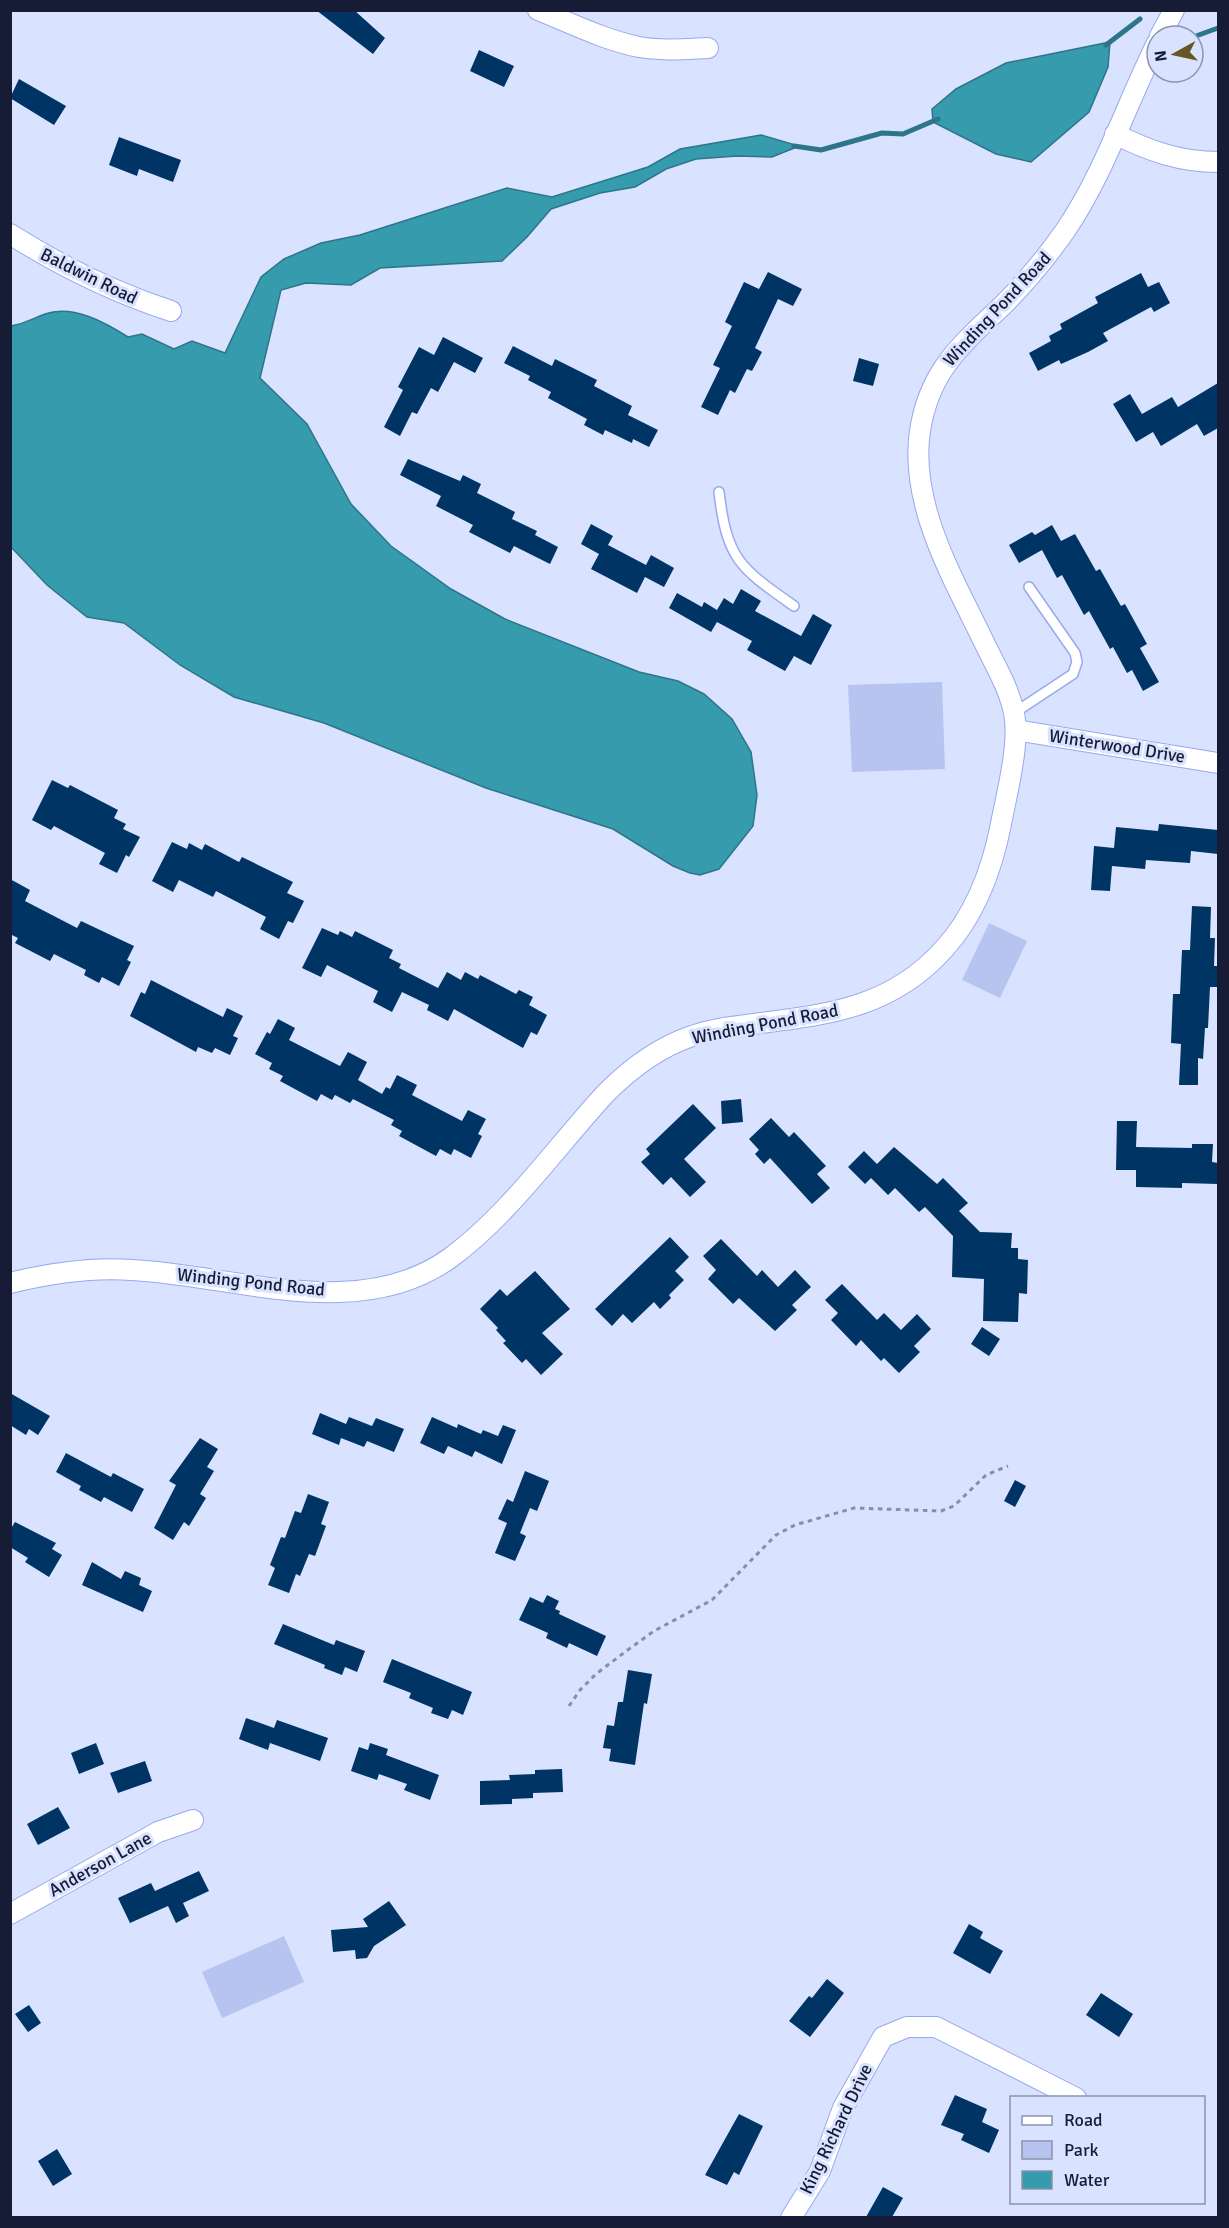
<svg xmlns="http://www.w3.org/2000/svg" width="1229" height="2228" font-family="Signika,sans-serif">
	<rect width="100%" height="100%" fill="#d9e2fe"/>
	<path fill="#b8c4f0" d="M 942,682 L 945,769 L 852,772 L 848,685 Z
		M 989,923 L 1027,941 L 1000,998 L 962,980 Z
		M 284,1936 L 304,1982 L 222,2018 L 202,1972 Z"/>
	<path fill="#379bae" stroke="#2d758a" stroke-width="1.5" d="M 1110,42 L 1108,67 L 1089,112 L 1031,162 L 996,154 L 933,122 L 932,109 L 956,89 L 1006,63 Z
		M 761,135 L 799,146 L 772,157 L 737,156 L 696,159 L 666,169 L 635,187 L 600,193 L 551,209 L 527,237 L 502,261 L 380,268 L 351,285 L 306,283 L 281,290 L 260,378 L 307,424 L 351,504 L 391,546 L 451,589 L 505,619 L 639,672 L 678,681 L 704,694 L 732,719 L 751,752 L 757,795 L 753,826 L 719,869 L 700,875 L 690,873 L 673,866 L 613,829 L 486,788 L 324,723 L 234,697 L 180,665 L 124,623 L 87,617 L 47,585 L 11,547 L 11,326 C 28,323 31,319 45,314 C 73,304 106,323 128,337 L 142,334 L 174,349 L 192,341 L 225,353 L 261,277 L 284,259 L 321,243 L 360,235 L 507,188 L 552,197 L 648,167 L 680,149 Z"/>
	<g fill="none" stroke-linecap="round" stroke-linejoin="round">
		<path stroke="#2d758a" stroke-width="5" d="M 1196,36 L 1218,28
			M 1106,45 L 1140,19
			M 794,146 L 821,150 L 882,133 L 903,134 L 938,119"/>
	</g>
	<path fill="#003465" d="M 316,10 L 354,10 L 385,38 L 373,54 Z
		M 479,50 L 514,66 L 504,87 L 470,71 Z
		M 19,79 L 66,106 L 54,125 L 10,98 Z
		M 119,137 L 181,160 L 173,182 L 139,169 L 137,176 L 109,165 Z
		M 768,272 L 802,289 L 793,306 L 778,299 L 755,348 L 762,352 L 752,371 L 747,369 L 735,393 L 730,390 L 718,415 L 701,407 L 720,368 L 713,365 L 732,326 L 725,322 L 744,282 L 759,289 Z
		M 1141,273 L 1148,287 L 1159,282 L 1170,303 L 1154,312 L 1151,307 L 1103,333 L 1108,341 L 1088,352 L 1061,364 L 1059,360 L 1038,371 L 1029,353 L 1051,341 L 1049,336 L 1062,329 L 1060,324 L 1098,303 L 1095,297 Z
		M 443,337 L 483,358 L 475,373 L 454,362 L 438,392 L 431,388 L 417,414 L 412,412 L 400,436 L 384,427 L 403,390 L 398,387 L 419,347 L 434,355 Z
		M 513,346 L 552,366 L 555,359 L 597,380 L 594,386 L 632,406 L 628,415 L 658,430 L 649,447 L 633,439 L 632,443 L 605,430 L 603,435 L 584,425 L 587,419 L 548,398 L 551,392 L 528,380 L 530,376 L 504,363 Z
		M 859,358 L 879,364 L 873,386 L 853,381 Z
		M 1218,383 L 1218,428 L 1204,436 L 1197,424 L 1161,446 L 1153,432 L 1136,442 L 1113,404 L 1130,394 L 1142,414 L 1172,397 L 1178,407 Z
		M 408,459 L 460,481 L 463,475 L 481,484 L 477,493 L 515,512 L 512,519 L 537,531 L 535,535 L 558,547 L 550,564 L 514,546 L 510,553 L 469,532 L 473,525 L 436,506 L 441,496 L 400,475 Z
		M 591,524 L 613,536 L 608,545 L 646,565 L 651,555 L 674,568 L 664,587 L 645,577 L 637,593 L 591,569 L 599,554 L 581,544 Z
		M 1052,525 L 1061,541 L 1075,534 L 1096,571 L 1100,569 L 1121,606 L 1125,604 L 1147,644 L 1140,648 L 1159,682 L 1143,691 L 1132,670 L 1127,673 L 1113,647 L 1110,649 L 1089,611 L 1084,615 L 1062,575 L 1057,578 L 1042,550 L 1019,563 L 1009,545 L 1032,532 L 1035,535 Z
		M 741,589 L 761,601 L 755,611 L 801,636 L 813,614 L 832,625 L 811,665 L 794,656 L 785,671 L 747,650 L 752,641 L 717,622 L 711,632 L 669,608 L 677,593 L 702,607 L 704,602 L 717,610 L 724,598 L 733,604 Z
		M 52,780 L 68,788 L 70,785 L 118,810 L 114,818 L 126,824 L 123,829 L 140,837 L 129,857 L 126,855 L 117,873 L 99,864 L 105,853 L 54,826 L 51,830 L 32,820 Z
		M 1159,824 L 1218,830 L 1218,854 L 1191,851 L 1190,863 L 1146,860 L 1145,869 L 1112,866 L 1110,891 L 1091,890 L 1094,846 L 1114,848 L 1116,827 L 1158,831 Z
		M 172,842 L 187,849 L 189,843 L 202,850 L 205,844 L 239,862 L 242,857 L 293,882 L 287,893 L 304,901 L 293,923 L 288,921 L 279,939 L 260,929 L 266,917 L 216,891 L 213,897 L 179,880 L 173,892 L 152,881 Z
		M 10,879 L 30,890 L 25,901 L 77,928 L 81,921 L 134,946 L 127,960 L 131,962 L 119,986 L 102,977 L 99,983 L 84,975 L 86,970 L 54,954 L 50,961 L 15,943 L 18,938 L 10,934 Z
		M 1192,906 L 1211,907 L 1210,938 L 1215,938 L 1214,966 L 1218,966 L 1218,987 L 1210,987 L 1208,1028 L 1205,1028 L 1203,1059 L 1198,1058 L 1198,1085 L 1179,1085 L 1181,1044 L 1171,1043 L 1173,994 L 1180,994 L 1182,950 L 1190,950 Z
		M 322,928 L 338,935 L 340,931 L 352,937 L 355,931 L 393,950 L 389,958 L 401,964 L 399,968 L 438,988 L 447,972 L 461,980 L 465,972 L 478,979 L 480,975 L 516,994 L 519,990 L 533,997 L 529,1005 L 547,1015 L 537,1035 L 531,1032 L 523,1048 L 454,1009 L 448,1021 L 427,1010 L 429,1005 L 402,992 L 392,1012 L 373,1002 L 378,991 L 327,965 L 321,977 L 302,968 Z
		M 151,980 L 223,1017 L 227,1008 L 243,1016 L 233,1036 L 238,1038 L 230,1055 L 215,1048 L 212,1053 L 198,1047 L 196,1052 L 130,1016 L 141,992 L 145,994 Z
		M 278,1019 L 295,1028 L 289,1040 L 340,1066 L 348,1052 L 367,1062 L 358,1080 L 382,1094 L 386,1087 L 390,1089 L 397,1075 L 417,1085 L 412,1095 L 462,1121 L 468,1110 L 486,1119 L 478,1134 L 482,1136 L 471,1158 L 454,1149 L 451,1155 L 440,1149 L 436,1156 L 399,1136 L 402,1131 L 391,1125 L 394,1120 L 353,1099 L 350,1103 L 335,1095 L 332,1100 L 321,1094 L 317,1101 L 280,1081 L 283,1076 L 269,1069 L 272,1063 L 255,1054 L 267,1032 L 270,1034 Z
		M 741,1099 L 743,1122 L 722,1124 L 721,1101 Z
		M 693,1104 L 716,1128 L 684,1159 L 706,1182 L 690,1197 L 671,1177 L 663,1185 L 641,1162 L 650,1154 L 646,1149 Z
		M 771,1118 L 789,1137 L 794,1132 L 826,1166 L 817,1174 L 830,1188 L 812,1204 L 770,1158 L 764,1164 L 755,1154 L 759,1150 L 749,1139 Z
		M 1117,1121 L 1137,1121 L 1136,1147 L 1192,1148 L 1192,1144 L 1213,1144 L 1212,1162 L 1218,1163 L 1218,1184 L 1182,1183 L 1182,1188 L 1136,1187 L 1136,1170 L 1116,1170 Z
		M 894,1147 L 937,1184 L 943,1178 L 968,1203 L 959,1211 L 980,1232 L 1012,1233 L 1011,1248 L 1018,1248 L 1018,1259 L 1028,1260 L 1027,1294 L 1019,1293 L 1018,1322 L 983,1321 L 984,1279 L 952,1277 L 953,1236 L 925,1207 L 919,1212 L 895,1188 L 888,1195 L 871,1178 L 865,1184 L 848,1167 L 864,1151 L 877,1164 Z
		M 670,1237 L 689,1257 L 675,1271 L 684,1280 L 669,1295 L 671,1298 L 660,1309 L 654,1302 L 632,1323 L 623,1314 L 612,1326 L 595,1309 Z
		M 721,1239 L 757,1276 L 762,1270 L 778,1287 L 795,1270 L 811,1287 L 792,1305 L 797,1310 L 775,1331 L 739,1298 L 733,1304 L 708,1279 L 716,1270 L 703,1256 Z
		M 535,1271 L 570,1309 L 542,1333 L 563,1354 L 541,1375 L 526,1359 L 522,1363 L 503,1343 L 506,1341 L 496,1330 L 498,1328 L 480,1309 L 500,1289 L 507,1296 Z
		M 842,1284 L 877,1320 L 884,1313 L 901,1330 L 917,1314 L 931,1329 L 914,1346 L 920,1352 L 899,1373 L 884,1358 L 881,1361 L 861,1340 L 856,1346 L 831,1320 L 838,1313 L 825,1300 Z
		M 982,1327 L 1000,1339 L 989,1356 L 971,1344 Z
		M 10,1393 L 50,1416 L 38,1435 L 29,1429 L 26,1435 L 10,1425 Z
		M 320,1413 L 346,1424 L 349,1417 L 372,1426 L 376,1418 L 404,1429 L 394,1452 L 367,1441 L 364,1447 L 341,1438 L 339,1445 L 312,1434 Z
		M 432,1417 L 457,1428 L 458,1424 L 481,1434 L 483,1430 L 498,1436 L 503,1425 L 516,1430 L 502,1464 L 475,1451 L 472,1457 L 448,1446 L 444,1454 L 420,1443 Z
		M 200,1438 L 218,1449 L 207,1467 L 214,1471 L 200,1494 L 206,1498 L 189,1526 L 184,1522 L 173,1540 L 154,1528 L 176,1485 L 169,1481 Z
		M 66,1453 L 111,1477 L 113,1473 L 144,1489 L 132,1512 L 104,1497 L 101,1502 L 79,1490 L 81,1486 L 56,1472 Z
		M 525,1471 L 549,1481 L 537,1511 L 530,1508 L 520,1533 L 526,1536 L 515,1561 L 495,1553 L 507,1523 L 498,1519 L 507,1499 L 513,1502 Z
		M 1015,1480 L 1026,1486 L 1015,1507 L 1004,1501 Z
		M 308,1494 L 329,1502 L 321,1524 L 326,1526 L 315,1556 L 309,1554 L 300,1576 L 296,1574 L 289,1593 L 268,1585 L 275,1568 L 270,1565 L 281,1537 L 285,1538 L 295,1511 L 301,1513 Z
		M 15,1522 L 56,1543 L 52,1549 L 62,1555 L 49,1577 L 25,1562 L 28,1558 L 10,1547 L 10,1530 Z
		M 92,1562 L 121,1579 L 125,1571 L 141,1578 L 139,1585 L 152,1591 L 143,1612 L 82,1585 Z
		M 547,1595 L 559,1601 L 555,1609 L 560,1611 L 559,1614 L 606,1636 L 597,1656 L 569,1643 L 567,1648 L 546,1638 L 548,1633 L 519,1620 L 530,1597 L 543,1603 Z
		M 283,1624 L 334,1645 L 336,1640 L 365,1651 L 357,1672 L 345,1667 L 342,1675 L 324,1668 L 325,1665 L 274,1644 Z
		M 392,1659 L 472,1692 L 463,1715 L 452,1710 L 448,1719 L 431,1713 L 433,1708 L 409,1698 L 411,1693 L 383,1682 Z
		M 628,1670 L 652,1674 L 647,1704 L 644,1703 L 635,1765 L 609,1761 L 611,1749 L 603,1748 L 607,1725 L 614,1726 L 618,1702 L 623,1702 Z
		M 246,1718 L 274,1728 L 277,1720 L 328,1738 L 320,1761 L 270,1743 L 268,1750 L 239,1739 Z
		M 96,1743 L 104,1764 L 79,1774 L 71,1753 Z
		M 370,1743 L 388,1749 L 386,1755 L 439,1775 L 430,1800 L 404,1790 L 407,1784 L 379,1774 L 377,1780 L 351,1771 L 359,1747 L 368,1750 Z
		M 145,1761 L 152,1781 L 118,1793 L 110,1773 Z
		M 562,1769 L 563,1792 L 533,1793 L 533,1798 L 512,1799 L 512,1804 L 480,1805 L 480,1781 L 510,1780 L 509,1775 L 535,1774 L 535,1770 Z
		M 58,1807 L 70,1828 L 38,1845 L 27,1824 Z
		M 199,1871 L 209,1891 L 183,1903 L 189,1916 L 176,1923 L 168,1906 L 130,1923 L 118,1898 L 151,1883 L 155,1891 Z
		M 389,1901 L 406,1925 L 374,1946 L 367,1958 L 356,1959 L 355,1950 L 333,1952 L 331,1930 L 368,1927 L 363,1919 Z
		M 969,1924 L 983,1932 L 980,1938 L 1003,1951 L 990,1974 L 953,1953 Z
		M 827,1979 L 844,1993 L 810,2037 L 789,2021 L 809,1996 L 812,1998 Z
		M 1101,1993 L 1133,2014 L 1119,2037 L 1086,2015 Z
		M 29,2005 L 41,2023 L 28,2032 L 15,2014 Z
		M 955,2095 L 987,2109 L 982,2122 L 999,2130 L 989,2153 L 961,2140 L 964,2134 L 941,2125 Z
		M 739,2114 L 763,2126 L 739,2175 L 734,2172 L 727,2185 L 705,2175 Z
		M 57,2149 L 72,2174 L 53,2186 L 38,2161 Z
		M 883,2187 L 903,2198 L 892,2217 L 866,2217 Z"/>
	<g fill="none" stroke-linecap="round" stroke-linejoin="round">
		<g stroke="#98a9ee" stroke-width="12">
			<path id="service" d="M 719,492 C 727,560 740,568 794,606
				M 1014,713 L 1073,674 L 1077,662 L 1075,653 L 1029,587"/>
		</g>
		<g stroke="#98a9ee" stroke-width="22">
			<path id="minor" d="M 538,10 C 571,23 604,40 639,47 C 662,51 685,49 708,48
				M 1160,36 L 1174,10
				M 1115,134 C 1149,151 1180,162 1218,162
				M 10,234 C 62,267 113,292 171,311
				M 1016,730 L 1218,763
				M 10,1283 C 51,1273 90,1267 132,1270 C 233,1275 359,1324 450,1258 C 508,1216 557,1146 606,1093 C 630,1069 659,1047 692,1036 C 714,1028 738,1026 761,1023 C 833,1014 893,1006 944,949 C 976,914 992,870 1001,824 C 1007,792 1020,744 1014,713 C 1009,688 995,665 984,642 C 953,578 909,504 920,431 C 929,371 961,345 1002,306 C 1025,283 1046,258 1065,231 C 1104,174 1126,105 1157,43
				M 10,1914 L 158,1832 L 193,1820
				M 791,2218 L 820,2171 L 843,2108 L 883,2037 L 907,2027 L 936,2027 L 1076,2098"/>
		</g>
		<path stroke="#878ea9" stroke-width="3" stroke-dasharray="4.5 4.5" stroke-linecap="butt" d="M 569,1706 L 580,1690 L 596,1674 L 629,1649 L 654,1631 L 712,1600 L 776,1535 L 795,1525 L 854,1508 L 941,1511 L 954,1506 L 986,1475 L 1008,1466"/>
		<use href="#service" stroke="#fff" stroke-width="9"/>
		<use href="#minor" stroke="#fff" stroke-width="20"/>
	</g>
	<g text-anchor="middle" stroke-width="6" stroke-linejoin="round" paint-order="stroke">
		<g font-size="18" fill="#161c36" stroke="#d9e2fe">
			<text transform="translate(89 276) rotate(26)" y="6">Baldwin Road</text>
			<text transform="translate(997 309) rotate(-47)" y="6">Winding Pond Road</text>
			<text transform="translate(1117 746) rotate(9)" y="6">Winterwood Drive</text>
			<text transform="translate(765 1024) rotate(-11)" y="6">Winding Pond Road</text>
			<text transform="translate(251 1282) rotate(6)" y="6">Winding Pond Road</text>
			<text transform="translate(100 1864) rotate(-29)" y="6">Anderson Lane</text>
			<text transform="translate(836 2129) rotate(-64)" y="6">King Richard Drive</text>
		</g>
	</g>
	<rect width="1229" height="2228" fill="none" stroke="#161c36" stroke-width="24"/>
	<rect x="1010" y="2096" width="195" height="108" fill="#d9e2fe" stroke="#8b93ae" stroke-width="1.5"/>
	<rect x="1022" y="2116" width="30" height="9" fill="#ffffff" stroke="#8b93ae" stroke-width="1.5"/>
	<text x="1064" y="2126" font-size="18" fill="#161c36">Road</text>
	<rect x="1022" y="2141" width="30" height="18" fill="#b8c4f0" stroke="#8b93ae" stroke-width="1.5"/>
	<text x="1064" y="2156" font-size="18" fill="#161c36">Park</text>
	<rect x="1022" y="2171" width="30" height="18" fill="#379bae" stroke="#8b93ae" stroke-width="1.5"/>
	<text x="1064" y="2186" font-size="18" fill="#161c36">Water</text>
	<g transform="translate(1175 54) rotate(262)"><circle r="28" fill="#d9e2fe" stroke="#8b93ae" stroke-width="1.5"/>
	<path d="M0-4.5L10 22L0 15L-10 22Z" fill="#655623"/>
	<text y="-9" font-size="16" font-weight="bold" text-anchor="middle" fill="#161c36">N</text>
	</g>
</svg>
